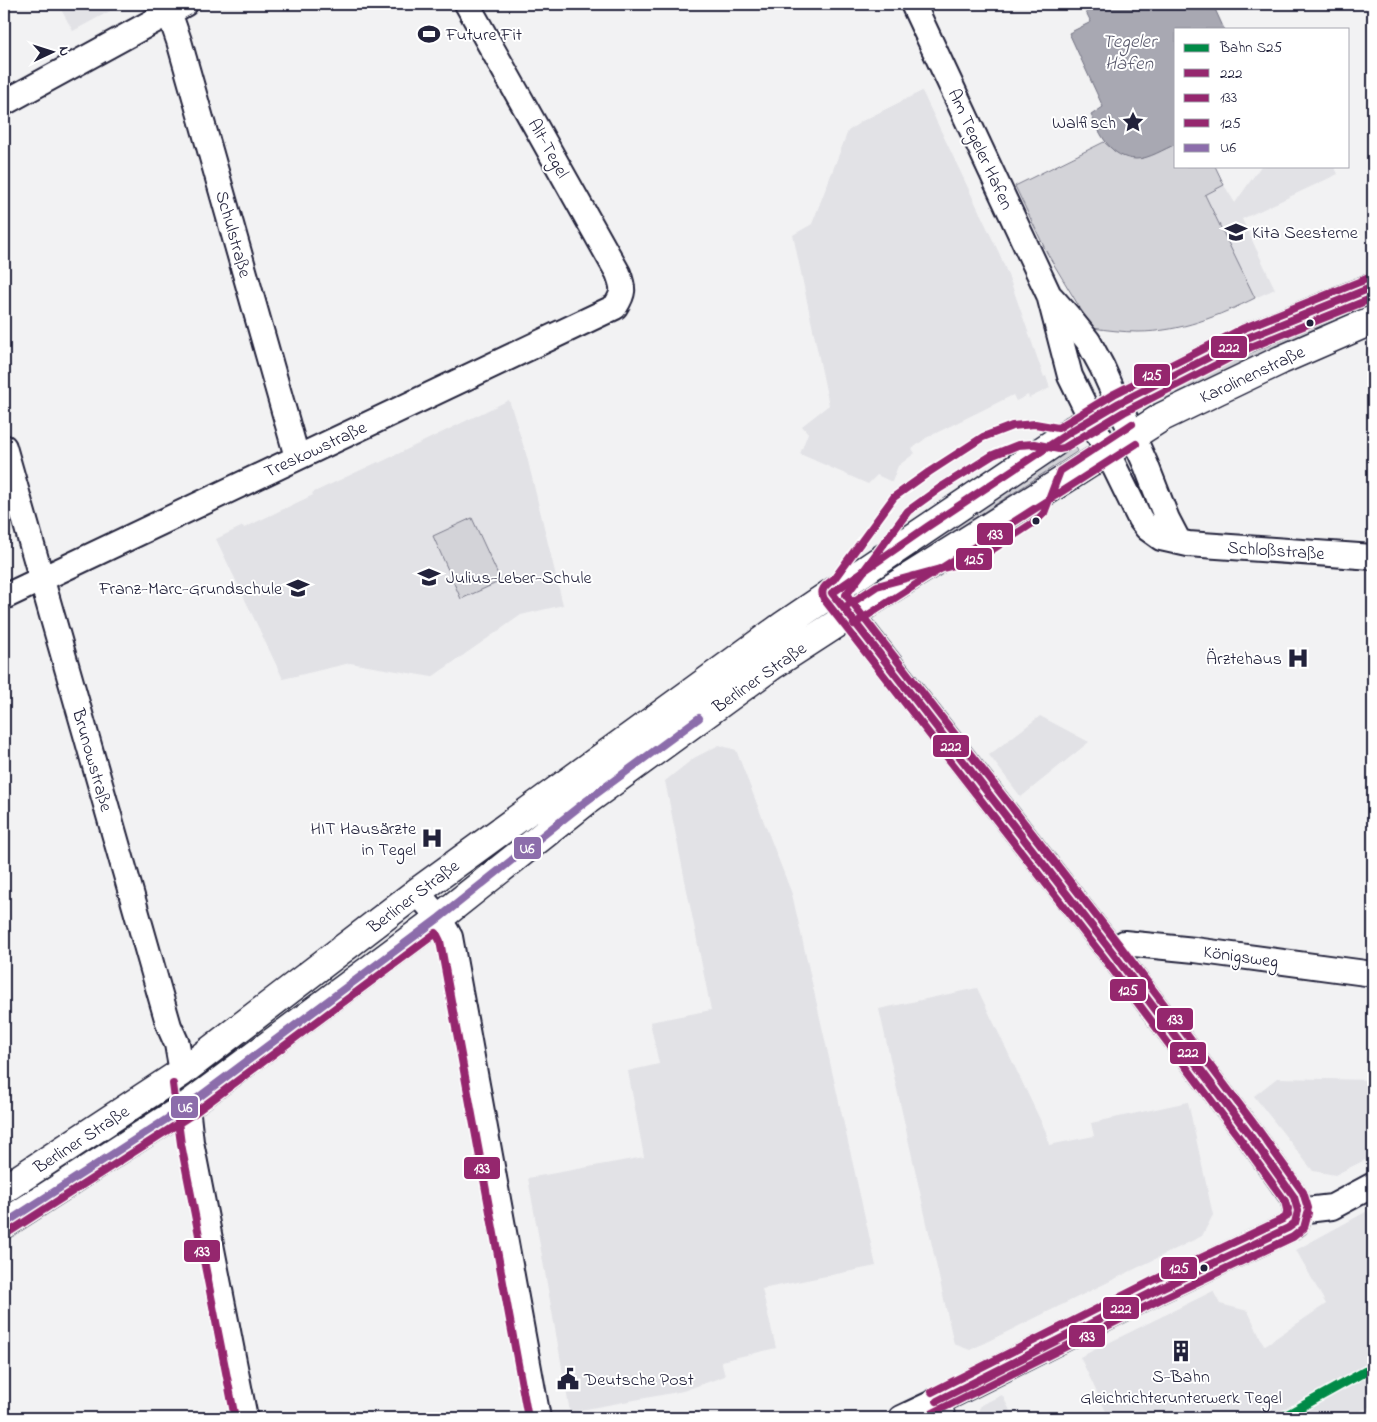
<svg xmlns="http://www.w3.org/2000/svg" width="1377" height="1422" font-family="'Indie Flower',sans-serif">
	<rect width="100%" height="100%" fill="#f2f2f3"/>
	<filter id="ink" filterUnits="userSpaceOnUse"><feTurbulence type="fractalNoise" baseFrequency=".02" numOctaves="2"/><feDisplacementMap in="SourceGraphic" scale="10" xChannelSelector="R" yChannelSelector="G"/><feConvolveMatrix kernelMatrix="1 2 1 2 8 2 1 2 1" color-interpolation-filters="sRGB"/></filter>
	<g filter="url(#ink)">
		<path fill="#e2e2e6" d="M 58,4 L 123,4 L 73,31 Z
			M 922,91 L 1000,255 L 1011,283 L 1044,377 L 1046,376 L 1050,388 L 1029,398 L 1028,395 L 1016,401 L 1013,395 L 926,438 L 912,449 L 915,453 L 898,466 L 892,482 L 877,475 L 868,484 L 800,454 L 808,433 L 802,426 L 829,405 L 793,235 L 812,224 L 848,131 L 862,121 Z
			M 1261,166 L 1334,166 L 1338,174 L 1242,219 L 1275,289 L 1255,298 L 1205,195 L 1224,185 L 1235,203 Z
			M 509,400 L 527,457 L 563,605 L 521,615 L 432,677 L 350,663 L 283,679 L 216,539 L 243,526 L 244,528 L 313,495 L 312,493 L 378,462 L 379,463 Z
			M 1040,716 L 1089,742 L 1021,797 L 989,755 Z
			M 719,745 L 736,750 L 792,894 L 876,1266 L 762,1289 L 776,1348 L 721,1361 L 725,1376 L 683,1391 L 570,1412 L 528,1178 L 644,1157 L 628,1071 L 659,1064 L 650,1022 L 711,1010 L 665,781 L 694,758 Z
			M 977,988 L 1046,1132 L 1049,1145 L 1094,1136 L 1091,1123 L 1188,1102 L 1213,1215 L 1202,1236 L 970,1350 L 954,1344 L 879,1009 Z
			M 1277,1078 L 1373,1080 L 1373,1156 L 1335,1175 L 1313,1171 L 1254,1096 Z
			M 1373,1208 L 1373,1405 L 1347,1418 L 1109,1418 L 1080,1357 L 1213,1291 L 1220,1304 L 1248,1311 L 1264,1346 L 1326,1304 L 1296,1250 Z
			M 1002,1395 L 1014,1418 L 975,1418 L 981,1405 Z"/>
		<path fill="#d3d3d8" stroke="#7a7a8a" d="M 1104,142 C 1131,168 1146,157 1176,144 L 1176,166 L 1215,166 L 1224,185 L 1205,195 L 1255,298 C 1219,316 1180,332 1138,332 C 1123,332 1107,330 1092,328 L 1047,253 L 1015,186 Z
			M 1373,301 L 1373,306 L 1269,350 L 1155,406 L 1153,402 C 1225,363 1297,331 1373,301 Z
			M 1075,446 L 1078,451 L 947,536 L 859,595 L 854,596 L 853,593 Z
			M 472,518 L 501,581 L 461,599 L 433,536 Z"/>
		<path fill="#a8a8b2" stroke="#727282" d="M 1082,4 L 1226,4 L 1215,9 L 1224,29 L 1176,29 L 1176,144 C 1164,149 1149,159 1136,159 C 1110,158 1101,135 1091,115 L 1103,107 L 1069,33 L 1091,22 Z"/>
		<g fill="none" stroke-linecap="round" stroke-linejoin="round">
			<g stroke="#22223b" stroke-width="28">
				<path id="minor" d="M 913,4 L 1049,295 L 1070,376 L 1140,519 L 1147,528 L 1161,538 L 1188,544 L 1373,557
					M 169,12 L 179,41 L 297,457
					M 4,103 L 185,4
					M 1052,298 L 1068,316 L 1088,341 L 1102,367 L 1146,465 L 1167,519 L 1179,542
					M 4,447 L 169,1026 L 177,1044 L 182,1072
					M 4,597 L 615,307 C 624,293 624,289 618,273 L 467,4
					M 417,892 L 439,918 L 450,937 L 538,1418
					M 1112,952 L 1124,943 L 1195,950 L 1373,974
					M 187,1106 L 191,1142 L 245,1418
					M 1298,1211 L 1332,1207 L 1373,1185
					M 901,1418 L 937,1401"/>
			</g>
			<g stroke="#22223b" stroke-width="31">
				<path id="major" d="M 838,600 L 1112,952 L 1249,1134 L 1294,1197 L 1298,1211 L 1295,1223 L 1288,1228 L 1157,1290 L 937,1401 L 941,1418
					M 4,1189 L 182,1072 L 417,892 L 784,625 L 1073,430 L 1140,392 L 1247,338 L 1373,287
					M 4,1224 L 187,1106 L 439,918 L 585,802 L 773,665 L 881,595 L 1067,478 L 1162,417 L 1281,360 L 1373,320"/>
			</g>
			<use href="#minor" stroke="#fff" stroke-width="24"/>
			<use href="#major" stroke="#fff" stroke-width="28"/>
			<g stroke="#fff" stroke-width="11">
				<path id="bus-1" d="M 832,593 L 1112,952 L 1249,1134 L 1294,1197 L 1298,1211
					M 832,593 L 927,527 L 1073,430 L 1119,403 L 1247,338 L 1373,287
					M 937,1401 L 1157,1290 L 1288,1228 L 1295,1223 L 1298,1211"/>
			</g>
			<g stroke="#fff" stroke-width="11">
				<path id="bus-2" d="M 854,624 L 1136,444
					M 173,1084 L 181,1144 L 235,1418
					M 1308,1208 L 1303,1192 L 1257,1128 L 1120,946 L 846,595 L 908,511 L 940,488 L 993,455 L 1018,445 L 1034,444 L 1059,449 L 1064,448 L 1124,412 L 1251,347 L 1373,298
					M 9,1232 L 193,1114 L 436,933 L 440,941 L 528,1418
					M 923,1418 L 1161,1299 L 1293,1237 L 1304,1228 L 1308,1213"/>
			</g>
			<g stroke="#fff" stroke-width="11">
				<path id="bus-3" d="M 844,608 L 877,586 L 973,560 L 990,551 L 1036,521 L 1044,513 L 1060,471 L 1132,424
					M 1288,1214 L 1285,1201 L 1241,1140 L 1104,958 L 824,599 C 819,589 826,585 834,579 L 894,497 L 929,472 L 983,437 L 1012,426 L 1035,424 L 1058,428 L 1114,394 L 1242,329 L 1369,278
					M 932,1392 L 1152,1281 L 1283,1219 L 1286,1217 L 1288,1209"/>
			</g>
			<g stroke="#fff" stroke-width="11">
				<path id="bus-4" d="M 4,1224 L 187,1106 L 439,918 L 585,802 L 699,718"/>
			</g>
			<use href="#bus-1" stroke="#95276e" stroke-width="8"/>
			<use href="#bus-2" stroke="#95276e" stroke-width="8"/>
			<use href="#bus-3" stroke="#95276e" stroke-width="8"/>
			<use href="#bus-4" stroke="#8c6dab" stroke-width="8"/>
			<g stroke="#fff" stroke-width="12">
				<path id="rail-1" d="M 1281,1418 L 1373,1367"/>
			</g>
			<use href="#rail-1" stroke="#018a47" stroke-width="9"/>
		</g>
	</g>
	<defs>
		<g id="stadium-bare" transform="scale(1.725)"><path d="M0-5a6.5 5 0 1 0 0 10a6.5 5 0 1 0 0-10ZM-3.5-1.8h7v3.6h-7Z" fill="#22223b" stroke="#fff" stroke-width="2.5" paint-order="stroke"/></g>
		<g id="sight-bare" transform="scale(1.725)"><path d="M0-6L1.8-2.2L6-1.7L2.9 1.2L3.7 5.4L0 3.3L-3.7 5.4L-2.9 1.2L-6-1.7L-1.8-2.2Z" fill="#22223b" stroke="#fff" stroke-width="2.5" paint-order="stroke"/></g>
		<g id="school-bare" transform="scale(1.725)"><path d="M0-5L7-2L0 1L-7-2ZM-4 1L0 2.5L4 1V4Q0 6-4 4Z" fill="#22223b" stroke="#fff" stroke-width="2.5" paint-order="stroke"/></g>
		<g id="hospital-bare" transform="scale(1.725)"><path d="M-5-5h3v3.5h4V-5h3V5h-3V1.5h-4V5h-3Z" fill="#22223b" stroke="#fff" stroke-width="2.5" paint-order="stroke"/></g>
		<g id="building-bare" transform="scale(1.725)"><path d="M-4-6H4V6H1V3H-1V6H-4ZM-2.5-4.3h1.7v1.8h-1.7ZM.8-4.3h1.7v1.8H.8ZM-2.5-1h1.7V.8h-1.7ZM.8-1h1.7V.8H.8Z" fill="#22223b" stroke="#fff" stroke-width="2.5" paint-order="stroke"/></g>
		<g id="civic-bare" transform="scale(1.725)"><path d="M-.6-6.5H3V-4.5H.6V-3L4-1V1h2V6H-6V1h2V-1L-.6-3ZM-1.2 2.5V6h2.4V2.5Z" fill="#22223b" stroke="#fff" stroke-width="2.5" paint-order="stroke"/></g>
	</defs>
	<g fill-rule="evenodd">
		<use href="#stadium-bare" x="429" y="34"/>
		<use href="#sight-bare" x="1133" y="122"/>
		<use href="#school-bare" x="1236" y="232"/>
		<use href="#school-bare" x="429" y="577"/>
		<use href="#school-bare" x="298" y="588"/>
		<use href="#hospital-bare" x="1298" y="658"/>
		<use href="#hospital-bare" x="432" y="838"/>
		<use href="#building-bare" x="1181" y="1351"/>
		<use href="#civic-bare" x="568" y="1379"/>
	</g>
	<g fill="#22223b" stroke="#fff" stroke-width="2">
		<circle cx="1310" cy="323" r="4.5"/>
		<circle cx="1036" cy="521" r="4.5"/>
		<circle cx="1204" cy="1268" r="4.5"/>
	</g>
	<g text-anchor="middle" stroke-width="4" stroke-linejoin="round" paint-order="stroke">
		<g font-size="18" fill="#22223b" stroke="#fff" text-anchor="start">
			<text x="446" y="40">Future Fit</text>
			<text x="1116" y="128" text-anchor="end">Walfisch</text>
			<text x="1252" y="238">Kita Seesterne</text>
			<text x="446" y="583">Julius-Leber-Schule</text>
			<text x="282" y="594" text-anchor="end">Franz-Marc-Grundschule</text>
			<text x="1282" y="664" text-anchor="end">Ärztehaus</text>
			<text x="416" y="834" text-anchor="end">HIT Hausärzte<tspan x="416" dy="21">in Tegel</tspan></text>
			<text x="1181" y="1382" text-anchor="middle">S-Bahn<tspan x="1181" dy="21">Gleichrichterunterwerk Tegel</tspan></text>
			<text x="584" y="1385">Deutsche Post</text>
		</g>
		<g font-size="18" fill="#22223b" stroke="#fff">
			<text transform="translate(549 148) rotate(61)" y="6">Alt-Tegel</text>
			<text transform="translate(981 149) rotate(65)" y="6">Am Tegeler Hafen</text>
			<text transform="translate(234 234) rotate(74)" y="6">Schulstraße</text>
			<text transform="translate(1252 374) rotate(-25)" y="6">Karolinenstraße</text>
			<text transform="translate(315 449) rotate(-25)" y="6">Treskowstraße</text>
			<text transform="translate(1276 550) rotate(4)" y="6">Schloßstraße</text>
			<text transform="translate(759 677) rotate(-35)" y="6">Berliner Straße</text>
			<text transform="translate(93 760) rotate(74)" y="6">Brunowstraße</text>
			<text transform="translate(413 896) rotate(-37)" y="6">Berliner Straße</text>
			<text transform="translate(1241 956) rotate(8)" y="6">Königsweg</text>
			<text transform="translate(81 1139) rotate(-33)" y="6">Berliner Straße</text>
		</g>
		<g font-size="19" font-style="italic" fill="#58586b" stroke="#fff">
			<text x="1129" y="47">Tegeler<tspan x="1129" dy="22">Hafen</tspan></text>
		</g>
	</g>
	<g stroke="#fff" stroke-width="2">
		<rect x="1210" y="335" width="38" height="24" rx="5" fill="#95276e"/>
		<rect x="1133" y="363" width="38" height="24" rx="5" fill="#95276e"/>
		<rect x="976" y="522" width="38" height="24" rx="5" fill="#95276e"/>
		<rect x="955" y="547" width="38" height="24" rx="5" fill="#95276e"/>
		<rect x="932" y="734" width="38" height="24" rx="5" fill="#95276e"/>
		<rect x="513" y="836" width="29" height="24" rx="5" fill="#8c6dab"/>
		<rect x="1109" y="978" width="38" height="24" rx="5" fill="#95276e"/>
		<rect x="1156" y="1007" width="38" height="24" rx="5" fill="#95276e"/>
		<rect x="1169" y="1041" width="38" height="24" rx="5" fill="#95276e"/>
		<rect x="170" y="1095" width="29" height="24" rx="5" fill="#8c6dab"/>
		<rect x="463" y="1156" width="38" height="24" rx="5" fill="#95276e"/>
		<rect x="183" y="1239" width="38" height="24" rx="5" fill="#95276e"/>
		<rect x="1160" y="1256" width="38" height="24" rx="5" fill="#95276e"/>
		<rect x="1102" y="1296" width="38" height="24" rx="5" fill="#95276e"/>
		<rect x="1068" y="1324" width="38" height="24" rx="5" fill="#95276e"/>
	</g>
	<g font-size="14" text-anchor="middle" font-weight="bold" fill="#fff">
		<text x="1229" y="352">222</text>
		<text x="1152" y="380">125</text>
		<text x="995" y="539">133</text>
		<text x="974" y="564">125</text>
		<text x="951" y="751">222</text>
		<text x="527" y="853">U6</text>
		<text x="1128" y="995">125</text>
		<text x="1175" y="1024">133</text>
		<text x="1188" y="1057">222</text>
		<text x="185" y="1112">U6</text>
		<text x="482" y="1173">133</text>
		<text x="202" y="1256">133</text>
		<text x="1179" y="1273">125</text>
		<text x="1121" y="1313">222</text>
		<text x="1087" y="1341">133</text>
	</g>
	<rect width="1377" height="1422" fill="none" stroke="#fff" stroke-width="20"/>
	<rect x="10" y="10" width="1357" height="1402" fill="none" stroke="#22223b" stroke-width="2" filter="url(#ink)"/>
	<rect x="1174" y="28" width="175" height="140" fill="#ffffff" stroke="#a7a7b1"/>
	<rect x="1184" y="44" width="25" height="8" fill="#018a47" stroke="#a7a7b1"/>
	<text x="1220" y="52" font-size="15" fill="#22223b">Bahn S25</text>
	<rect x="1184" y="69" width="25" height="8" fill="#95276e" stroke="#a7a7b1"/>
	<text x="1220" y="78" font-size="15" fill="#22223b">222</text>
	<rect x="1184" y="94" width="25" height="8" fill="#95276e" stroke="#a7a7b1"/>
	<text x="1220" y="102" font-size="15" fill="#22223b">133</text>
	<rect x="1184" y="119" width="25" height="8" fill="#95276e" stroke="#a7a7b1"/>
	<text x="1220" y="128" font-size="15" fill="#22223b">125</text>
	<rect x="1184" y="144" width="25" height="8" fill="#8c6dab" stroke="#a7a7b1"/>
	<text x="1220" y="152" font-size="15" fill="#22223b">U6</text>
	<g transform="translate(52 52) rotate(86)" stroke="#ffffff" stroke-width="4" paint-order="stroke">
	<path d="M0-4L9 19L0 12L-9 19Z" fill="#22223b"/>
	<text y="-8" font-size="14" font-weight="bold" text-anchor="middle" fill="#22223b">N</text>
	</g>
</svg>
